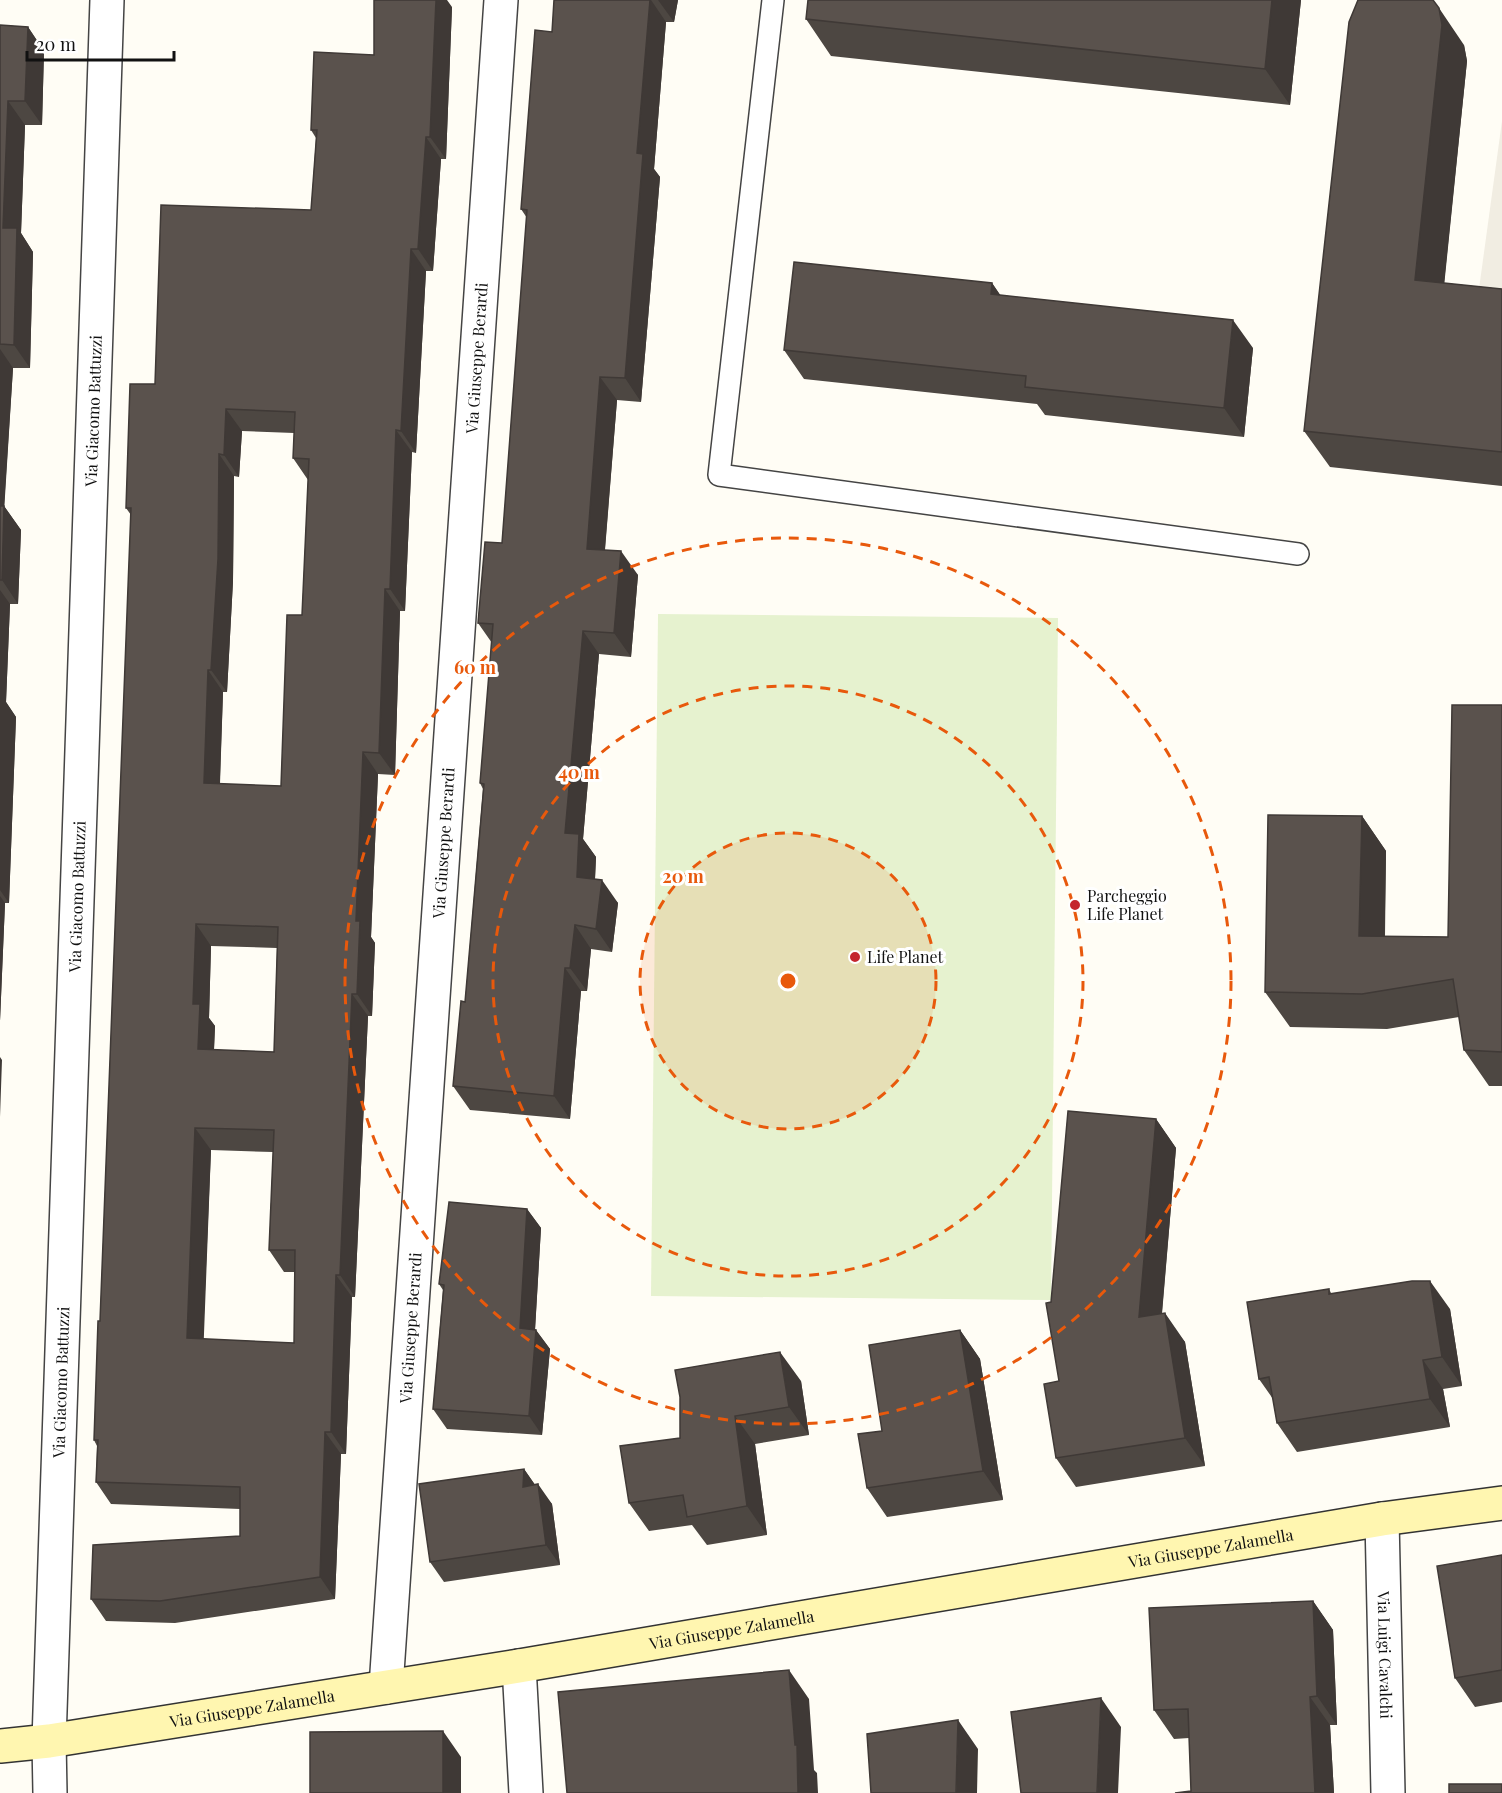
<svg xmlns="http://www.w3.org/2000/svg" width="1502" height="1793" font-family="'Playfair Display',serif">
	<rect width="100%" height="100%" fill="#fffdf5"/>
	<path fill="#e6f2cf" d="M 658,614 L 1058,618 L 1051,1300 L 651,1296 Z"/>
	<path fill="#f1ede2" d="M 1502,121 L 1502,291 L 1479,289 Z"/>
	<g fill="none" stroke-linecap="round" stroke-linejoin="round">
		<g stroke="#444" stroke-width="24">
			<path id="lane" d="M 773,0 L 719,475 L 1298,554"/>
		</g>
		<g stroke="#444" stroke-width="36">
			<g id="street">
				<path id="s1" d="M 1382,1519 L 1388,1793"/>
				<path d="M 519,1666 L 526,1793"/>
				<path id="s2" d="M 386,1687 L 501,0"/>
				<path id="s3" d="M 50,1793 L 49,1741 L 107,0"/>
			</g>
		</g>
		<g stroke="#333" stroke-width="36">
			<g id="secondary">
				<path id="s4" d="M 0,1746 L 49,1741 L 519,1666 L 1382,1519 L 1502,1503"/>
			</g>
		</g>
		<use href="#lane" stroke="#fff" stroke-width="21"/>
		<use href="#street" stroke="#fff" stroke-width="33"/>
		<use href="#secondary" stroke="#fff6b0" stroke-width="33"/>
	</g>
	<path fill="#4d4742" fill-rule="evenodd" d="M 554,0 L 678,0 L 674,22 L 666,22 L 654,169 L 660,177 L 641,402 L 617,400 L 605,550 L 638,575 L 631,657 L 599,654 L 583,839 L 596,857 L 595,879 L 618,903 L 612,952 L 591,949 L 587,991 L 581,991 L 570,1119 L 470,1110 L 453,1086 L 465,1002 L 483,789 L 480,783 L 492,643 L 478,623 L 502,543 L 527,218 L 521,209 L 552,32 Z
		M 808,0 L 1301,0 L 1290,105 L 831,56 L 806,19 Z
		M 452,7 L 446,159 L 441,159 L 433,271 L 426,271 L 416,453 L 412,452 L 405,611 L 400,611 L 395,775 L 378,774 L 371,937 L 375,943 L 372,1016 L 368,1016 L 355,1297 L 352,1297 L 346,1454 L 341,1454 L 335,1599 L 175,1623 L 106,1621 L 91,1599 L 240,1536 L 240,1509 L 111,1504 L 96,1482 L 97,1446 L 94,1440 L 100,1321 L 131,515 L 126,508 L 155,384 L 311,210 L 316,138 L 311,130 L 374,55 ZM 242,431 L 294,433 L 293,458 L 308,480 L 302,615 L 281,786 L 220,784 L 223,692 L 227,692 L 233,581 L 234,476 L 239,477 ZM 211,946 L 277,948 L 274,1052 L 214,1050 L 215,1026 L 209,1018 ZM 211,1150 L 273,1152 L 269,1250 L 284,1272 L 295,1272 L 294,1343 L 203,1339 Z
		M 0,25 L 28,27 L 44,51 L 42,125 L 25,125 L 21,233 L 33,252 L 30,368 L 13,368 L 4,506 L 21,530 L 18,604 L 10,604 L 6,702 L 16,717 L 9,903 L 5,903 L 0,1021 Z
		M 1464,45 L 1467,61 L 1444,283 L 1502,289 L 1502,486 L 1330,467 L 1304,431 Z
		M 992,283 L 1000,295 L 1253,348 L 1244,437 L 1045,415 L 1037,404 L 804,379 L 784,350 Z
		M 1502,705 L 1502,1086 L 1489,1086 L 1464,1050 L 1459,1017 L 1387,1029 L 1290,1027 L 1265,992 L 1362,816 L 1386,851 L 1385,936 L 1448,937 Z
		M 1156,1119 L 1176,1148 L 1162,1314 L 1185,1342 L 1205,1466 L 1076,1487 L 1056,1458 L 1059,1381 L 1051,1302 Z
		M 527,1209 L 541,1228 L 535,1329 L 550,1349 L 542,1435 L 447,1429 L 433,1409 L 443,1290 L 439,1284 Z
		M 1329,1289 L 1331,1293 L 1450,1309 L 1462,1386 L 1443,1389 L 1450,1427 L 1297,1452 L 1277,1423 L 1273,1399 L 1259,1379 Z
		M 960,1330 L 980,1359 L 1003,1500 L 887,1517 L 867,1488 L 882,1431 Z
		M 801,1381 L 809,1435 L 755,1444 L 767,1535 L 707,1545 L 692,1525 L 649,1531 L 629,1503 L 680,1438 Z
		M 524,1469 L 535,1485 L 552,1504 L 560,1565 L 444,1582 L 430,1562 Z
		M 1502,1555 L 1502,1702 L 1475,1707 L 1455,1678 Z
		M 1313,1601 L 1333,1630 L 1337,1725 L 1330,1725 L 1334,1793 L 1175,1793 L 1191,1791 L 1189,1738 L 1174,1739 L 1154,1710 Z"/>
	<path fill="#3f3936" d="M 436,0 L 447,0 L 452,7 L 446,159 L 430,137 Z
		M 650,0 L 651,0 L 666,22 L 654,169 L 660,177 L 641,402 L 625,378 L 637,153 Z
		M 658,0 L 678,0 L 674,22 Z
		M 1272,0 L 1301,0 L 1290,105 L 1265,69 Z
		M 1439,8 L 1464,45 L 1467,61 L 1441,316 L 1415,280 Z
		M 28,27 L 44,51 L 42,125 L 25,101 Z
		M 8,101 L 25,125 L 21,233 L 33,252 L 30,368 L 14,345 L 3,228 Z
		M 426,137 L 441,159 L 433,271 L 418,249 Z
		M 411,249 L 426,271 L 416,453 L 401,431 Z
		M 992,283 L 1012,312 L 991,294 Z
		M 1233,320 L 1253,348 L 1244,437 L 1224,408 Z
		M 0,349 L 13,368 L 3,528 L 0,524 Z
		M 600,377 L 617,400 L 603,572 L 587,549 Z
		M 226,409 L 242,431 L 239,477 L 224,455 Z
		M 396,430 L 412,452 L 405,611 L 390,589 Z
		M 219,454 L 234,476 L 233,581 L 227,692 L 211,670 Z
		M 4,506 L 21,530 L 18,604 L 2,580 Z
		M 621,551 L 638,575 L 631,657 L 614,633 Z
		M 385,589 L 400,611 L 395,775 L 379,753 Z
		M 0,590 L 10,604 L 6,702 L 16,717 L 9,903 L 0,890 Z
		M 583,631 L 599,654 L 583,839 L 596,857 L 594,900 L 577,877 L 565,833 Z
		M 208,670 L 223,692 L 219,805 L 204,783 Z
		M 363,752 L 378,774 L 371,937 L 375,943 L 372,1016 L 357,994 L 356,921 Z
		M 1362,816 L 1386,851 L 1384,971 L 1359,936 Z
		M 602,880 L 618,903 L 612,952 L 596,929 Z
		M 0,896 L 5,903 L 0,1021 Z
		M 196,924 L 211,946 L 209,1018 L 215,1026 L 213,1071 L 198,1049 L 193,1004 Z
		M 575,925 L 591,949 L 587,991 L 570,968 Z
		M 565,968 L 581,991 L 570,1119 L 554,1096 Z
		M 352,994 L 368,1016 L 355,1297 L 340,1275 Z
		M 0,1057 L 2,1060 L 0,1117 Z
		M 1156,1119 L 1176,1148 L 1159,1346 L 1139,1317 Z
		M 195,1128 L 211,1150 L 203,1360 L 187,1338 Z
		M 527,1209 L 541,1228 L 534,1348 L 520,1328 Z
		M 336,1275 L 352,1297 L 346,1454 L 331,1432 Z
		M 1430,1281 L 1450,1309 L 1462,1386 L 1442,1357 Z
		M 1165,1313 L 1185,1342 L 1205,1466 L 1185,1438 Z
		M 536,1330 L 550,1349 L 542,1435 L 529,1416 Z
		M 960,1330 L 980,1359 L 1003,1500 L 983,1471 Z
		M 780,1352 L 801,1381 L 809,1435 L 789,1407 Z
		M 1423,1360 L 1443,1389 L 1450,1427 L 1430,1399 Z
		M 735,1416 L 755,1444 L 767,1535 L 747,1506 Z
		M 325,1432 L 341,1454 L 335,1599 L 320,1577 Z
		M 524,1469 L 538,1489 L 523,1487 Z
		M 538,1484 L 552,1504 L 560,1565 L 546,1545 Z
		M 1313,1601 L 1333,1630 L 1337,1725 L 1317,1696 Z
		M 789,1670 L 809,1699 L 814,1770 L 817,1773 L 818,1793 L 798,1793 Z
		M 1310,1697 L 1330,1725 L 1334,1793 L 1315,1793 Z
		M 1101,1698 L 1121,1727 L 1118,1793 L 1097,1793 Z
		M 958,1720 L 978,1749 L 977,1793 L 956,1793 Z
		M 443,1731 L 461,1757 L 461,1793 L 443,1793 Z"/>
	<path fill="#5a524d" stroke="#3f3936" stroke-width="1.5" fill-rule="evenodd" d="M 374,0 L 436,0 L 430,137 L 426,137 L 418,249 L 411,249 L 401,431 L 396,430 L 390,589 L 385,589 L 379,753 L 363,752 L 356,921 L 360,921 L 357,994 L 352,994 L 340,1275 L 336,1275 L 331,1432 L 325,1432 L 320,1577 L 160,1601 L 91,1599 L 93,1545 L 240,1536 L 240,1487 L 96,1482 L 98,1440 L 94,1440 L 98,1321 L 100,1321 L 131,508 L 126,508 L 130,384 L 155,384 L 161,205 L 311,210 L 317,130 L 311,130 L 314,52 L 374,55 ZM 226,409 L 295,412 L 293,458 L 309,459 L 302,615 L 287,615 L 281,786 L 204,783 L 208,670 L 211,670 L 218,559 L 219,454 L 224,455 ZM 196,924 L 278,927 L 274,1052 L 198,1049 L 200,1004 L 193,1004 ZM 195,1128 L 274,1130 L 269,1250 L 295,1250 L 294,1343 L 187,1338 Z
		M 554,0 L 650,0 L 637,153 L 643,154 L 625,378 L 600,377 L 587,549 L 621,551 L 614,633 L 583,631 L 565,833 L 579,834 L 577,877 L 602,880 L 596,929 L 575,925 L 570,968 L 565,968 L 554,1096 L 453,1086 L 461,1001 L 465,1002 L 484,784 L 480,783 L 493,624 L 478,623 L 485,542 L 502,543 L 527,210 L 521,209 L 535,30 L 552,32 Z
		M 808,0 L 1272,0 L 1265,69 L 806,19 Z
		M 1358,0 L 1433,0 L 1439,8 L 1442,25 L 1415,280 L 1502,289 L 1502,452 L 1304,431 L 1349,22 Z
		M 0,25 L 28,27 L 25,101 L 8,101 L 3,228 L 17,228 L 14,345 L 0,344 Z
		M 794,262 L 992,283 L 991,294 L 1233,320 L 1224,408 L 1025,387 L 1026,376 L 784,350 Z
		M 0,506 L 4,506 L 2,580 L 0,580 Z
		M 1452,705 L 1502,705 L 1502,1052 L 1464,1050 L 1453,979 L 1362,994 L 1265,992 L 1268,815 L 1362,816 L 1359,936 L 1448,937 Z
		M 1068,1111 L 1156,1119 L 1139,1317 L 1165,1313 L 1185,1438 L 1056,1458 L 1044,1384 L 1059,1381 L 1046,1303 L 1051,1302 Z
		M 449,1202 L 527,1209 L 520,1328 L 536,1330 L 529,1416 L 433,1409 L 444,1285 L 439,1284 Z
		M 1412,1281 L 1430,1281 L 1442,1357 L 1423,1360 L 1430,1399 L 1277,1423 L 1269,1377 L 1259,1379 L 1247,1302 L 1329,1289 L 1329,1294 Z
		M 960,1330 L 983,1471 L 867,1488 L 858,1434 L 882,1431 L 869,1345 Z
		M 780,1352 L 789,1407 L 735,1416 L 747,1506 L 687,1517 L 683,1495 L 629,1503 L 620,1446 L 680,1438 L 680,1397 L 675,1370 Z
		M 524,1469 L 523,1487 L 538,1484 L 546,1545 L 430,1562 L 419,1484 Z
		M 1502,1555 L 1502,1670 L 1455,1678 L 1437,1566 Z
		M 1313,1601 L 1317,1696 L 1310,1697 L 1315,1793 L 1175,1793 L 1191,1791 L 1188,1709 L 1154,1710 L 1149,1608 Z
		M 789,1670 L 795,1745 L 797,1745 L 798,1793 L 567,1793 L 558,1692 Z
		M 1101,1698 L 1097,1793 L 1021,1793 L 1011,1712 Z
		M 958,1720 L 956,1793 L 871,1793 L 867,1734 Z
		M 443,1731 L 443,1793 L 310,1793 L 310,1732 Z
		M 1449,1784 L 1502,1784 L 1502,1793 L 1449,1793 Z"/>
	<circle cx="788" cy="981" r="148" fill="#e8590c" fill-opacity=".12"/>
	<g fill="none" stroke="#e8590c" stroke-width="3" stroke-dasharray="10 8">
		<circle cx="788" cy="981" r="148"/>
		<circle cx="788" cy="981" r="295"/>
		<circle cx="788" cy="981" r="443"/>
	</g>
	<g fill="#c4262e" stroke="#fff" stroke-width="2">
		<circle cx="1075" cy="905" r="6"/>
		<circle cx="855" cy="957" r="6"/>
	</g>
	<g text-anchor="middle" stroke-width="6" stroke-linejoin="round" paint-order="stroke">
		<g font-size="16" fill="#111" stroke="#fff">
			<text dy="6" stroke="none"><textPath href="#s2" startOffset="1332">Via Giuseppe Berardi</textPath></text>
			<text dy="6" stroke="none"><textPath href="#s3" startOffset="1383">Via Giacomo Battuzzi</textPath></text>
			<text dy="6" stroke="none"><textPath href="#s2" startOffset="846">Via Giuseppe Berardi</textPath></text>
			<text dy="6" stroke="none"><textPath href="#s3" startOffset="897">Via Giacomo Battuzzi</textPath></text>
			<text dy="6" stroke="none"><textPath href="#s2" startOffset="360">Via Giuseppe Berardi</textPath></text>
			<text dy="6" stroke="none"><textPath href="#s3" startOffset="411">Via Giacomo Battuzzi</textPath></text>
			<text dy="6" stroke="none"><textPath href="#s4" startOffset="1227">Via Giuseppe Zalamella</textPath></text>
			<text dy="6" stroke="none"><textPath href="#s4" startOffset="741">Via Giuseppe Zalamella</textPath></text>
			<text dy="6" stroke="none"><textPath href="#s1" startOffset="136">Via Luigi Cavalchi</textPath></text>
			<text dy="6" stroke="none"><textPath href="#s4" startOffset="255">Via Giuseppe Zalamella</textPath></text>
		</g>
		<g font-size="16" fill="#111" stroke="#fff" text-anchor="start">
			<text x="1087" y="902">Parcheggio<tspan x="1087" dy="18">Life Planet</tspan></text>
			<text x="867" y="963">Life Planet</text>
		</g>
	</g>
	<circle cx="788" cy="981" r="9" fill="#e8590c" stroke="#fff" stroke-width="3"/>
	<g font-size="18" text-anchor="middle" font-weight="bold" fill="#e8590c" stroke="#fff" stroke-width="6" stroke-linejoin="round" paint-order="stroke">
		<text x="475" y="674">60 m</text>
		<text x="579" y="779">40 m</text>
		<text x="683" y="883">20 m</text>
	</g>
	<path d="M27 51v9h147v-9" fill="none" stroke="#111111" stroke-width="3"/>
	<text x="36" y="51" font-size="18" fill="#111111" stroke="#ffffff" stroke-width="4.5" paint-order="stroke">20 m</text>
</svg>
